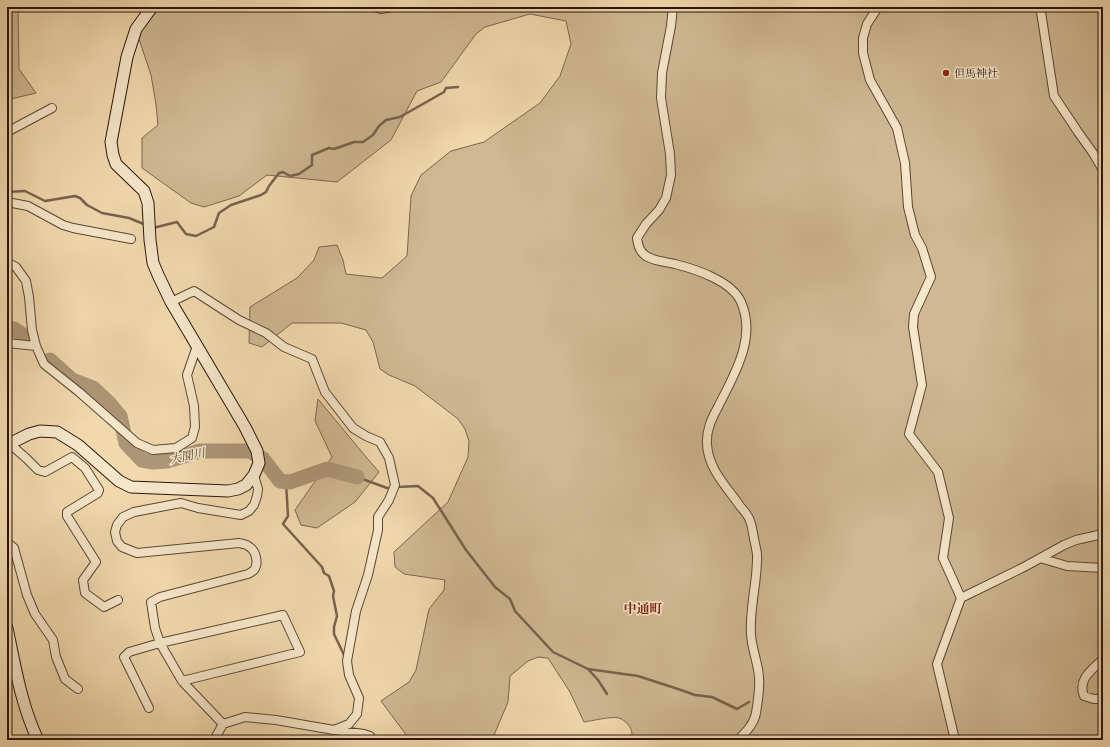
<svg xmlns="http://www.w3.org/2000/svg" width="1110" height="747" font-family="'Libre Caslon Text','Noto Serif JP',serif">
	<rect width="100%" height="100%" fill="#f1d9ad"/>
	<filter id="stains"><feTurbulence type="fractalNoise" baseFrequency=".005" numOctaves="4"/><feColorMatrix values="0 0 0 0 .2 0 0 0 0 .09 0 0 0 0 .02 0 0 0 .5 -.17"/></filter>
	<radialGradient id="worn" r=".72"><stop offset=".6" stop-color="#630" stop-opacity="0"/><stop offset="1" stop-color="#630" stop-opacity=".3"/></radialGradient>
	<path fill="#cfb892" stroke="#7c6650" d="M 7,7 L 18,7 L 19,69 L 36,93 L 7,100 Z
		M 146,7 L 1103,7 L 1103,740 L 631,740 C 631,738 632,736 632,734 C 632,727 625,720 619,718 C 612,716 591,721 584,722 L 570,692 L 548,658 L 538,657 L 528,661 L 510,676 L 508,702 L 492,740 L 410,740 L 381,701 L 409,682 L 416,670 L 429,609 L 444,590 L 445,580 L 404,574 L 395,567 L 394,552 L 448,502 L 468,457 L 469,441 L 465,429 L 458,419 L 415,386 L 389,375 L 380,369 L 373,342 L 366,330 L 341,323 L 292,323 L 262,347 L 249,343 L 250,307 L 297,278 L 314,260 L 319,247 L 337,245 L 343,260 L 346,274 L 382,278 L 407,256 L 411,196 L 421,175 L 451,151 L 484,142 L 540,103 L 560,76 L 571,44 L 566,21 L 530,14 L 485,27 L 476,34 L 441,82 L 417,91 L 391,140 L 337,182 L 267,175 L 239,196 L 204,207 L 191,203 L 142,168 L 142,138 L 158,125 L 156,104 L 151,75 L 138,36 Z
		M 318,399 L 361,451 L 379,472 L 355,502 L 317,528 L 301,525 L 295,510 L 332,457 L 315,421 Z"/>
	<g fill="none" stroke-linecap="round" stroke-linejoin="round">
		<path stroke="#78624d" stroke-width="2.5" d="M 7,192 L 25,191 L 45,201 L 75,196 L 80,198 L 87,205 L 102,213 L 129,218 L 146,225
			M 153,228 L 177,222 L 186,234 L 196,236 L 214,227 L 219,213 L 231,205 L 261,195 L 266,192 L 269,186 L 279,173 L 283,172 L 290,176 L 299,174 L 312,165 L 312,155 L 329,148 L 334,149 L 354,142 L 363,142 L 373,135 L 379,126 L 386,120 L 400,117 L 444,92 L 446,88 L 458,87
			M 357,477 L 387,488 L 392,488
			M 286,482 L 288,516 L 283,524 L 322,567 L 324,573 L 329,576 L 334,591 L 333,596 L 337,616 L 334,627 L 334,634 L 345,657
			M 397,487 L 418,486 L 433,498 L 466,550 L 495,587 L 510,599 L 515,611 L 553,652 L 588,669 L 638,676 L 678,689 L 695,695 L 712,697 L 737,709 L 749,702
			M 588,669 L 598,680 L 607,694"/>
		<path stroke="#ad9677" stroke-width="15" d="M 7,328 L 14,329 L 24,336
			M 50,360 L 72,380 L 93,388 L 110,404 L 120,416 L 126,443 L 142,460 L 153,462 L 167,461 L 200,451 L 250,451 L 263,459 L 280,481 L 290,482 L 327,469 L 357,477"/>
		<g stroke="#5b4635" stroke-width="10">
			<path id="street" d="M 375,7 L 381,9 L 391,7
				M 673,7 L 671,26 L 662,73 L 661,98 L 670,154 L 671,175 L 666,198 L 659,210 L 646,224 L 637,238 C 638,245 639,251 646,256 C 654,261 666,262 675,264 C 695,269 732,281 741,302 C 757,338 734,375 718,407 C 712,418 706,430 707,444 C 708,469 727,487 740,506 C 744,511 749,516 750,521 C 752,525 752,529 753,533 C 754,540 756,547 757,554 C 758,581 749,608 751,635 C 752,649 758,663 759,677 C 760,688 758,701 756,713 C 754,724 746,732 738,740
				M 878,7 L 867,24 L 863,38 L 863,53 L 870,80 L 897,128 L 905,163 L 908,207 L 915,235 L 922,248 L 931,277 L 914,314 L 913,327 L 922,385 L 909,434 L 938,472 L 949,518 L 943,558 L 961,598
				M 1039,7 L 1041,12 L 1054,96 L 1078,132 L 1093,153 L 1103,170
				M 7,132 L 52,108
				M 7,202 L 28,206 L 63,225 L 73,228 L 131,239
				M 7,262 L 16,267 L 26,281 L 29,297 L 32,330 L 36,346 L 44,364 L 79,392 L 137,443 L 153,450 L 176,448 L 192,438 L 195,427 L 194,406 L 187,375 L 197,346
				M 171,302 L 194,291 L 239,320 L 266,333 L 284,347 L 312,359 L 325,392 L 353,428 L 366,436 L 380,442 L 389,458 L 395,485 L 389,500 L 378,517 L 378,530 L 368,575 L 356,611 L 347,661 L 349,675 L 359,698 L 357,714 L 349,724 L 334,730
				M 7,343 L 36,346
				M 10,444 L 27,459 L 38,470 L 45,472 L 72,457 L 85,468 L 99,490 L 98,493 L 67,512 L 67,516 L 96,562 L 83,580 L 85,593 L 104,607 L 118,600
				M 7,542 L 14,548 L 27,595 L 35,614 L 53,640 L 56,657 L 65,679 L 78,689
				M 1040,558 L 1067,566 L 1103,568
				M 1103,659 C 1093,669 1077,679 1084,696 L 1094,699 L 1103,699
				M 149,708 L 124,657 L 129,652 L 160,643 L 283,615 L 300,652 L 182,681
				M 223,724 L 182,681 L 160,643 L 155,628 L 151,602 L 160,597 L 248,574 C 250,573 252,572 254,570 C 259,563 256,550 248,546 C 246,544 242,544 239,543 L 137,553 L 122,547 L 117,541 L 115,532 L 117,525 L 123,517 L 134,512 L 181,503 L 198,508 L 241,515 L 249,511 L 254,505 L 257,496 L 258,489 L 254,475
				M 214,740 L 223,724 L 245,717 L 276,720 L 334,730 L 364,734 L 370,736 L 372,740
				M 955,740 L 937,664 L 961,598 L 1024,567 L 1064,545 L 1076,540 L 1103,534"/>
		</g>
		<g stroke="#29150d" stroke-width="13">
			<path id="secondary" d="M 7,445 L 29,434 L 40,431 L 57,432 L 78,445 L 119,481 L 131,487 L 228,491 L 238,489 L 246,485 L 254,475 L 259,463 L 257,451 L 245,427 L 171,302 L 159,277 L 153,263 L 150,240 L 148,203 L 144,191 L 116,164 L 113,155 L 111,142 L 127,57 L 136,29 L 152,7
				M 7,628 C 15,665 21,705 38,740"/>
		</g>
		<use href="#street" stroke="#f6e6ca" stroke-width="8"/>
		<use href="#secondary" stroke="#f6e6ca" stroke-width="11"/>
	</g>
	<circle fill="#8f2418" stroke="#f6e6ca" stroke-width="1.5" cx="946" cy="73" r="4"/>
	<g text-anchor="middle" stroke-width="3" stroke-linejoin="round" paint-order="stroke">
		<g font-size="11" fill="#29150d" stroke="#f6e6ca" text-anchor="start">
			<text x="954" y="77">但馬神社</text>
		</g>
		<g font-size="12" font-style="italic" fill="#5e4937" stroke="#f6e6ca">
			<text transform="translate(187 456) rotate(-12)" y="4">大聞川</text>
		</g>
		<g font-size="13" font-weight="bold" fill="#7a1f14" stroke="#f6e6ca">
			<text x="643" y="613">中通町</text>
		</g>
	</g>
	<rect width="1110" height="747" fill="none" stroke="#f1d9ad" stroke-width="24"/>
	<rect x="8" y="8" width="1094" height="731" fill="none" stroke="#29150d" stroke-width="2"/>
	<rect x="12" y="12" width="1086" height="723" fill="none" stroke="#29150d"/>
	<rect width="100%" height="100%" filter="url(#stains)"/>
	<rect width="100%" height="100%" fill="url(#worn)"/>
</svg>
